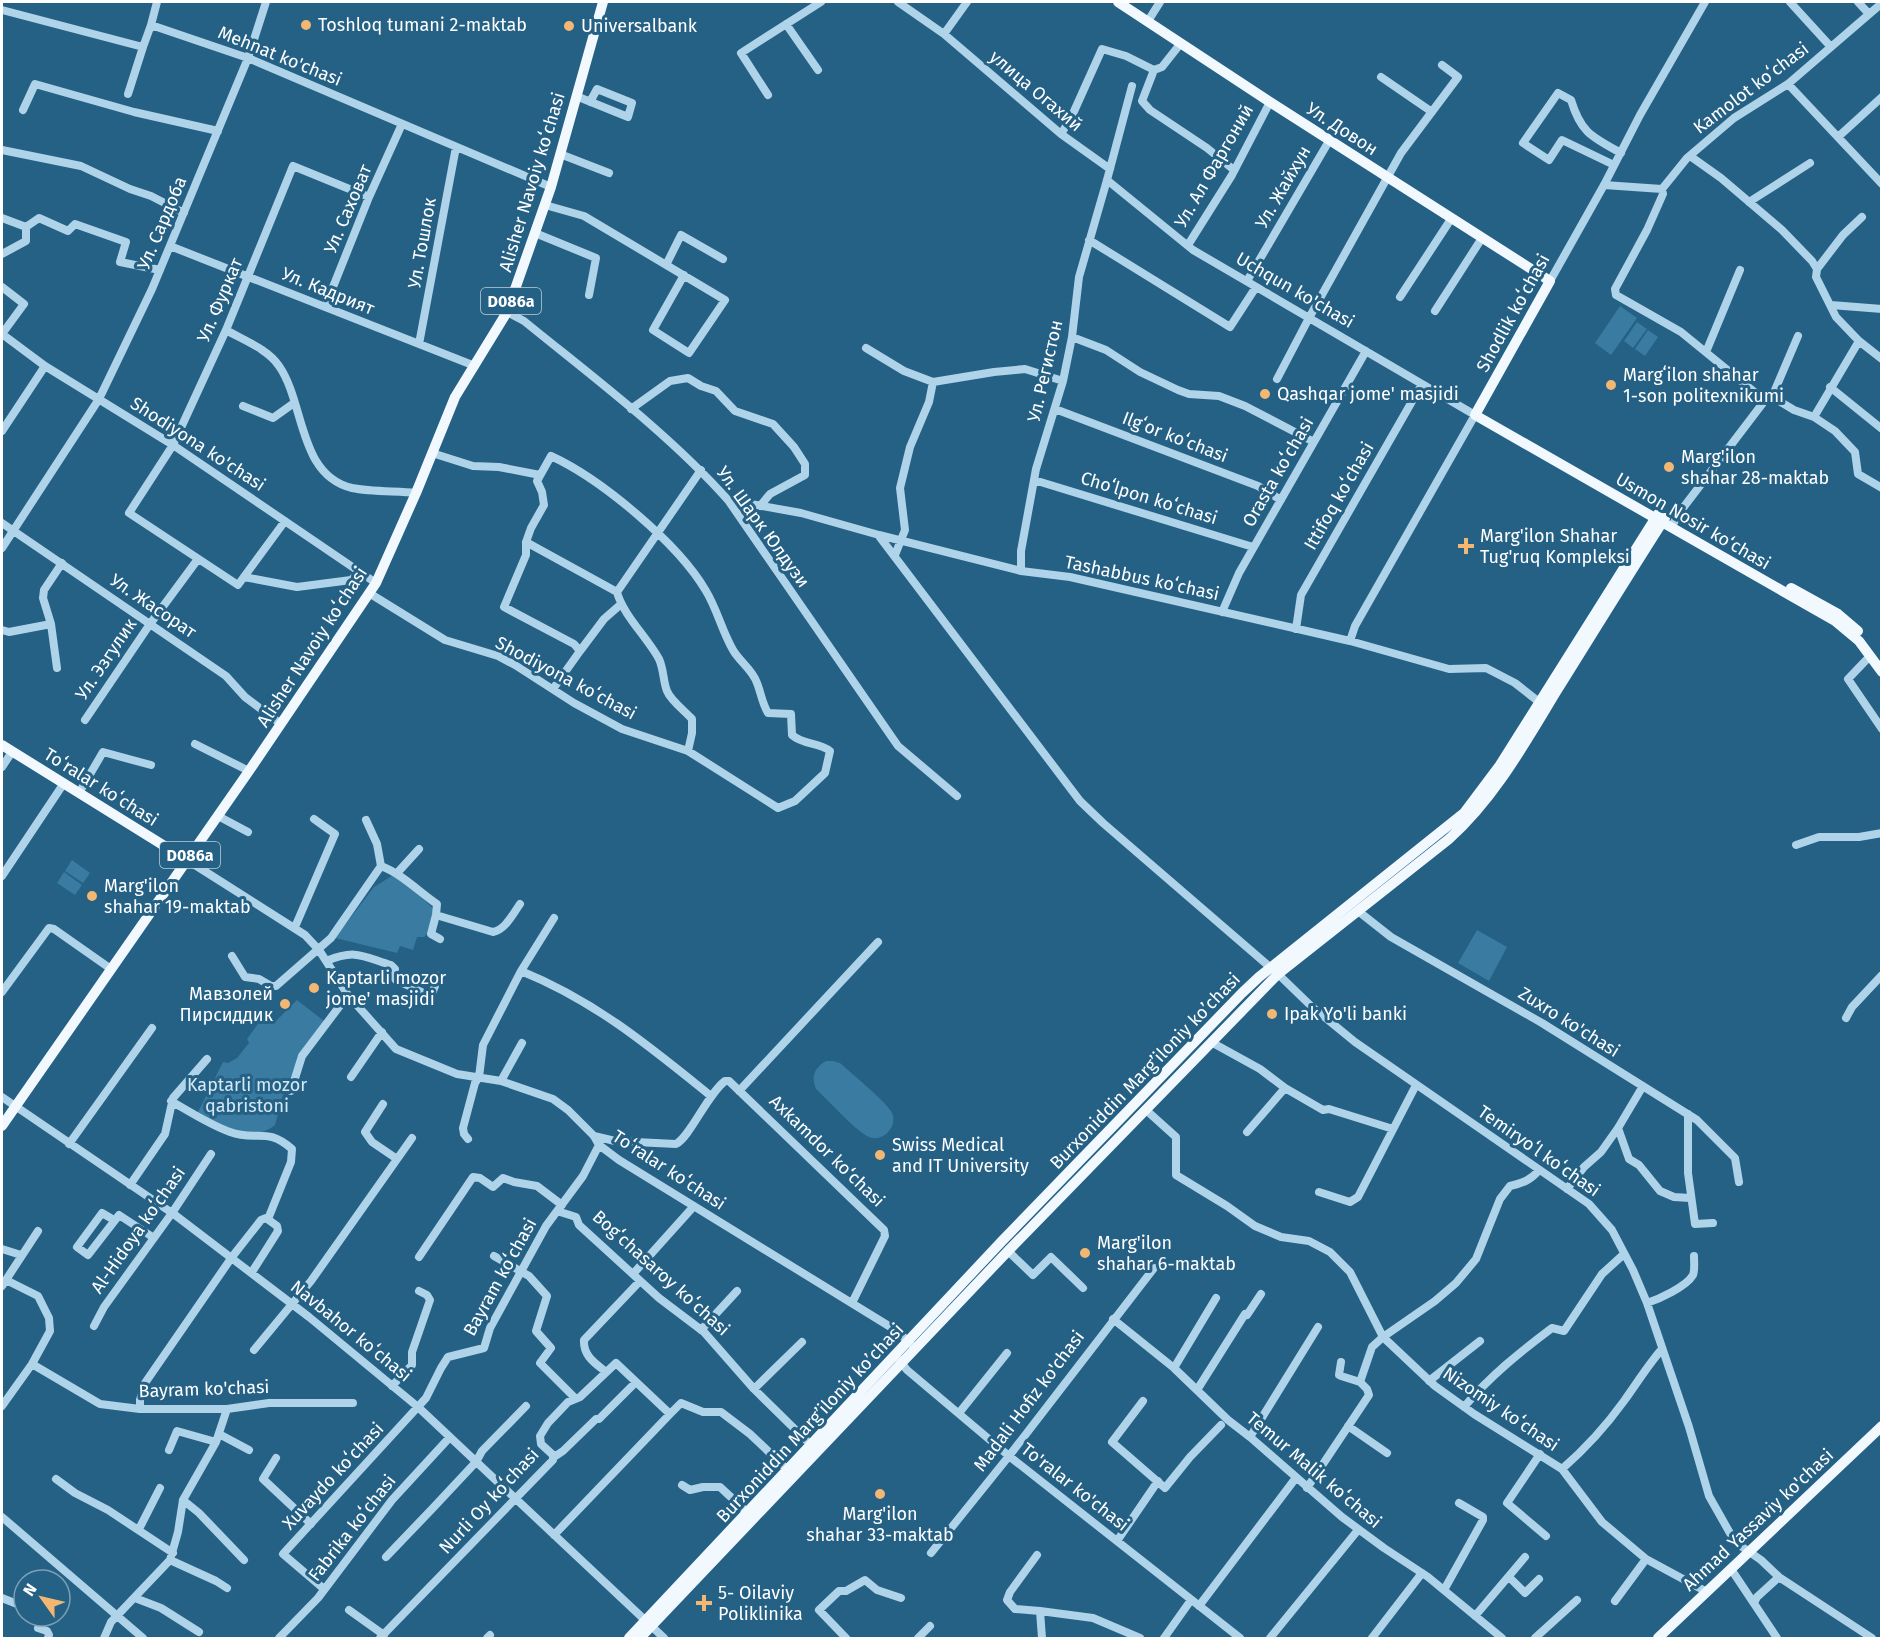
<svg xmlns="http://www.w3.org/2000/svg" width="1883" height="1640" font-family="'Fira Sans',sans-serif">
	<rect width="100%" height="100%" fill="#256085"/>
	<path fill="#3a7ba1" d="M 1620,306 L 1637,318 L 1611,355 L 1595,343 Z
		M 1637,322 L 1647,329 L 1633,348 L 1624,341 Z
		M 1648,330 L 1658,337 L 1645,356 L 1635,349 Z
		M 72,860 L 90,873 L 83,883 L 65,871 Z
		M 64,872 L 82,885 L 75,895 L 57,883 Z
		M 395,874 L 434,909 L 429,932 L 424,937 L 417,937 L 413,950 L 400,946 L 397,953 L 335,938 L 374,887 Z
		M 1477,930 L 1507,947 L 1489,981 L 1458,963 Z
		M 297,1000 L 324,1021 L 287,1091 L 283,1095 L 275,1125 C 251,1145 220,1125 197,1114 L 223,1062 L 228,1063 L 237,1058 L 249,1043 L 247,1039 L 260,1021 L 270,1017 L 276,1021 Z
		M 826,1061 L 833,1061 L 840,1063 C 853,1075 882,1098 891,1111 C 900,1125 882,1145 867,1136 C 854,1129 829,1101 816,1089 C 811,1077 814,1068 826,1061 Z"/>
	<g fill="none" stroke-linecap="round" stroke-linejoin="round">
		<path stroke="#afd3e8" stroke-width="8" d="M 898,2 L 944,34 L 1061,134 L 1110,169
			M 1790,2 L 1831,47
			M 1858,2 L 1869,14
			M 2,10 L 143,47 L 151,25 L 248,58 L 551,187
			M 1148,21 L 1160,2
			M 786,24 L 818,70
			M 151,25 L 157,2
			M 944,34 L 967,2
			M 1154,70 L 1162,67 L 1181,43
			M 1381,77 L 1432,112
			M 1788,84 L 1882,184
			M 128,94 L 143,47
			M 768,95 L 741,53 L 821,2
			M 576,96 L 628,117 L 632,103 L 597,89 L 590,102
			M 23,110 L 35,84 L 134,112 L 218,131
			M 1061,134 L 1071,118 L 1102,49 L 1126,56 L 1154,70 L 1142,101 L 1150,110 L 1207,148 L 1234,170
			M 1838,137 L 1882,97
			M 2,150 L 81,166 L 130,189 L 151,196 L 184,213
			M 560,154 L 609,173
			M 1690,156 L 1721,178 L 1782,230 L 1812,261 L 1817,269 L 1816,277 L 1836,317 L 1859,341 L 1882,359
			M 1614,165 L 1562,140 L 1549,160 L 1523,143 L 1558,93 L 1571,100 C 1581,133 1592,137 1621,153
			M 1107,180 L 1193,250 L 1475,415 L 1355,626 L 1350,641
			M 1604,185 L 1662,189 L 1687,158 L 1734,118 L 1788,84 L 1882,3
			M 1662,189 L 1663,194 L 1647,230 L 1615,289 L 1616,295 L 1681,332 L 1757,394 L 1769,395 L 1794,410 L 1814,417 L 1835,431 L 1855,452 L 1858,474 L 1882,488
			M 1749,202 L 1810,163
			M 545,205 L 584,216 L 725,300 L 689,353 L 653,330 L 684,275
			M 2,218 L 26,227 L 26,241 L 2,254
			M 26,227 L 39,218 L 68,231 L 75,224 L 126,242 L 120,262 L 160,270
			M 535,233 L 596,258 L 589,295
			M 1089,240 L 1230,327 L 1256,287
			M 1188,245 L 1232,175 L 1270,102
			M 170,246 L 475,366
			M 666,265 L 681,235 L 723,259
			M 1817,269 L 1843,235 L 1862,217
			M 1247,281 L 1329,141
			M 1550,281 L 1604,185 L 1640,115 L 1705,2
			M 2,287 L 24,304 L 2,334
			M 1400,297 L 1451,219
			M 1831,305 L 1882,309
			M 325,307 L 369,197 L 402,124
			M 1435,311 L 1482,238
			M 507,312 L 524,321 C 594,378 668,433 728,500 L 898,746 L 957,796
			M 226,330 C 243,340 268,349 279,366 C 305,403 298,475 352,488 C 371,492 397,491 416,493
			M 2,334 L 45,366 L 173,445 L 376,583
			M 1072,337 L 1106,350 L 1140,372 L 1178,390 L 1189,394 L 1219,396 L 1245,406 L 1314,442
			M 419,344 L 456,147
			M 866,348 L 904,371 L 933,382 L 994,372 L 1025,369 L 1063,381
			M 1706,352 L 1740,270
			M 1277,379 L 1309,318 L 1401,153 L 1458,77 L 1442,65
			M 1830,387 L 1882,429
			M 1772,397 L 1798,336
			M 243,406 L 273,418 L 294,403
			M 631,409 L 670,381 L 688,378 L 701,386 L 716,391 L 735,411 L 773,424 L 794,447 L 805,464 L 805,475 L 770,494 L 760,506
			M 1055,409 L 1258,486 L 1281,500
			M 1814,417 L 1859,341
			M 2,431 L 45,366
			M 432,453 L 473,466 L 499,467 L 540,475
			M 1034,480 L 1253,547
			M 728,500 L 801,513 L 879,535 L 1021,571 L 1070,577 L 1350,641 L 1449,669 L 1486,668 L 1515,683 L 1539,702
			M 285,521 L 238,585 L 129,513 L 173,445 L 226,330 L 293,166 L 369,197
			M 2,523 L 226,676 L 245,697 L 281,724
			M 1671,527 L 1683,508 L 1769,395
			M 879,536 L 1080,801 L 1103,823 L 1271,968
			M 526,542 L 617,592 C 623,615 647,637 659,659 C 664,670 663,681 667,691 C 671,701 685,711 692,719 L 692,733 L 688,751
			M 2,548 L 99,399 L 152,289 L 248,58 L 266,2
			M 895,555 L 905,530 L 900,488 L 910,447 L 929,402 L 933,382
			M 1021,571 L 1021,551 L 1036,469 L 1063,381 L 1072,337 L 1079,277 L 1107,180 L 1132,86
			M 244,577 L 297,587 L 351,580 L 360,572
			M 617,592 L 701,470
			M 369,593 L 445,640 L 498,656 L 515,665 L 574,703 L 622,729 L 688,751 L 778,808 L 795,801 L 825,773 L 830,751 C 819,742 803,745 792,735 L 791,714 L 768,713 C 762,703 761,693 757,683 C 753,670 739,661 733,650 C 722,631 717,609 706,591 C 678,543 601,479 551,456 L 537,481 L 542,492 L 544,505 L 531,528 L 526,542 L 526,555 L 504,607 L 574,644 L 580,651 L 553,689
			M 1222,612 L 1239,573 L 1366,351
			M 1296,629 L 1301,595 L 1422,384
			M 2,630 L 9,632 L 51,624
			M 580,651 L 604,619 L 620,605
			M 1870,656 L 1848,679 L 1882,729
			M 57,668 L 51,624 L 43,598 L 44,590 L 62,563
			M 85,720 L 150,624 L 198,559
			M 195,744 L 249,771
			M 2,767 L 12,752
			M 79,793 L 103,752 L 151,765
			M 218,816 L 248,832
			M 366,820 L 377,844 L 381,866
			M 1796,845 L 1819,837 L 1859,837 L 1882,833
			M 187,860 L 305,935 L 319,950 L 348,995 L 396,1049 L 457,1074 L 501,1081 L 553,1099 L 568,1110 L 594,1136 L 599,1145 L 619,1160 L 897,1331 L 911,1344
			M 398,872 L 419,849
			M 2,876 L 64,783
			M 1358,911 L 1391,937 L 1542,1023 L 1697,1120 L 1735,1158 L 1739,1182
			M 436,915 L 431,934 L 440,939
			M 295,927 L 335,834 L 314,819
			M 232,956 L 245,977 L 259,979 L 271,986 L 276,986 L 331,938 L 381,866 C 402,874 418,891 437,904 L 436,915 L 493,932 C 505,930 513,914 520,904
			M 326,961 C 356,949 362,956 391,965 L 395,969 L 393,976 L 396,980 L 428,995 L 433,991 L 439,976
			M 521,971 L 554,918
			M 1278,974 L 1311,1006 L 1355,1042 L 1589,1204 L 1612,1230 L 1633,1270 L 1647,1303 L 1689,1427 L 1709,1496 L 1735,1542 L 1761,1560 L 1779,1577 L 1872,1638
			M 2,992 L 49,928 L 54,929 L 111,969
			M 1846,1018 L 1852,1007 L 1882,975
			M 1211,1042 L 1260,1069 L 1285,1088 L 1323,1110 L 1329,1109 L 1393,1129
			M 351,1077 L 382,1032
			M 501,1081 L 522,1043
			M 291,1091 L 302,1056 L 348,995
			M 739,1091 L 878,942
			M 2,1097 L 175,1215 L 309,1317 L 418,1407 L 664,1638
			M 171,1101 C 190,1112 210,1125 230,1132 C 257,1142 266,1126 292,1149 L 291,1162 L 268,1219
			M 383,1104 L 365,1132 L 372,1142 L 397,1159
			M 1146,1110 L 1176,1137 L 1176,1175 L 1227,1206 L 1255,1226 L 1281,1237 L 1309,1241 L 1330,1252 L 1350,1272 L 1383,1337 L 1435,1386 L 1474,1414 L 1562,1469 L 1602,1522 L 1646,1559 L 1707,1592
			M 1688,1114 L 1688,1173 L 1695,1224 L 1713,1223
			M 1618,1128 L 1629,1159 L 1639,1165 L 1660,1191 L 1674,1197 L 1690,1198
			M 1247,1132 L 1285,1088
			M 594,1136 L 615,1141 L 676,1144 C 690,1137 707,1095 725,1081 L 729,1081 L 884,1230 L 885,1236 L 852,1303
			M 468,1139 L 464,1134 L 463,1128 L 475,1083 L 479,1077 L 483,1045 L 521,971 C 595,1001 649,1046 711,1096
			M 69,1144 L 152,1028
			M 130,1185 L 165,1134 L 173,1098 L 207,1059
			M 1567,1189 L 1584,1167 L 1601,1152 L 1618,1128 L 1643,1086
			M 1319,1192 L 1350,1202 L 1358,1197 L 1416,1085
			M 557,1211 L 576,1217 L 579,1225 L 659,1298 L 704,1332 L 754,1389 L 812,1446
			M 114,1220 L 102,1213 L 77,1247 L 88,1255 L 119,1215 L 154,1238
			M 2,1249 L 21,1255
			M 1008,1251 L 1033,1275 L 1051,1257 L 1083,1288
			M 494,1256 L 529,1276 L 547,1296 L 536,1331 L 551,1348 L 540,1363 L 575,1398
			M 419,1257 L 473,1177 L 480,1178 L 493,1187 L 503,1178 L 514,1182 L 537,1186 L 562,1205
			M 633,1274 L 694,1206
			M 2,1286 L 38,1231
			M 1647,1303 C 1659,1299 1686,1287 1693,1275 C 1695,1270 1694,1262 1694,1256
			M 1113,1319 L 1174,1368 L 1228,1420 L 1250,1437 L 1342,1517 L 1384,1548 L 1428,1577 L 1502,1638
			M 94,1326 L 104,1307 L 172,1213 L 211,1154
			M 701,1330 L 737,1291
			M 254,1350 L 311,1281 L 412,1138
			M 899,1360 L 907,1370 L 1009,1456 L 1240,1638
			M 1341,1362 L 1339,1375 L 1341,1376 L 1360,1382
			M 32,1364 L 100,1404 L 140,1409 L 227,1409 L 269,1403 L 353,1403
			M 1174,1368 L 1216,1298
			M 606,1372 C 595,1363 583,1356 584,1340 L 640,1281
			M 1429,1381 L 1480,1341
			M 392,1386 L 412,1365 L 412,1352 L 430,1300 L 427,1295 L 419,1291
			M 754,1389 L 802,1342
			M 1197,1390 L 1245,1314 L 1247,1315 L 1261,1294
			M 1143,1401 L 1112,1442 L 1165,1488 L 1190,1457 L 1221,1425
			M 2,1406 L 32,1364 L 50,1331 L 49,1318 L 38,1296 L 6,1280
			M 1464,1407 C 1490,1376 1520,1352 1552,1328 L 1564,1331 L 1602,1274 L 1624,1254
			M 140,1409 L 140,1400 L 145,1383 L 232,1257 L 261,1220 L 266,1218 L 277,1226 L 278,1231 L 252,1272
			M 959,1413 L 1007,1353
			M 670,1414 L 681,1403 L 703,1412 L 721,1412 L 750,1434 L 789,1471
			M 1348,1426 L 1387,1453
			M 219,1434 L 249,1450
			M 1250,1437 L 1318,1327
			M 169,1450 L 177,1431 L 216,1442
			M 1540,1454 L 1507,1503 L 1546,1536
			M 554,1457 L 563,1451 L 596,1419 L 599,1419 L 636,1382
			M 276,1458 L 263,1479 L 311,1524
			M 1562,1469 C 1585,1449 1606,1426 1624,1401 C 1637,1383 1648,1365 1662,1349
			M 56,1479 L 75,1493 L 108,1510 L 173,1553
			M 682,1485 L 690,1490 L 703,1487 L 720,1487 L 748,1513
			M 1307,1488 L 1369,1395 L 1367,1389 L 1360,1382 L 1372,1347 L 1383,1337 L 1435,1301 L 1456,1283 L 1476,1259 L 1500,1199 L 1510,1186 C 1523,1183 1531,1180 1539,1170
			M 183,1500 L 199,1513 L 244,1560
			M 2,1517 L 143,1638
			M 139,1529 L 160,1488
			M 1117,1541 L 1158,1481
			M 931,1553 L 1009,1456 L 1154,1268
			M 1037,1555 L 1010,1592 L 1007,1600 L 1015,1609 L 1040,1611
			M 386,1557 L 432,1509 L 476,1462 L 482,1451 L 526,1406
			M 170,1560 L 216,1581 L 227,1588
			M 1731,1569 L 1777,1638
			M 1509,1577 L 1525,1593 L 1539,1579
			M 324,1589 L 283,1554 L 426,1398 L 441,1368 L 448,1357 L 484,1348 L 490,1328 L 546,1226 L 583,1176 L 599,1145
			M 1444,1590 L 1483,1520 L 1483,1517 L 1459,1503
			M 2,1598 L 22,1606
			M 135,1598 L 161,1608 L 199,1632
			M 1615,1601 L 1646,1559
			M 1754,1603 L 1757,1597 L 1779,1577
			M 1199,1606 L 1295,1479
			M 349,1610 L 384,1635
			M 1475,1616 L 1525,1557
			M 38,1628 L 47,1631 L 49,1635 L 48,1638
			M 104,1638 L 111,1622 L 170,1560 L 178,1532 L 183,1500 L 216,1442 L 227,1409
			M 279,1638 L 318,1598 L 392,1500 L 450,1437
			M 380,1638 L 553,1460 L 553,1455 L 541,1444 L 540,1436 L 548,1423 L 568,1402 L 580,1397 L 616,1363 L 670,1414 L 554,1535
			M 487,1638 L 490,1635
			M 846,1638 L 819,1610 L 839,1591 L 846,1591 L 865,1580 L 877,1590 L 901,1598
			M 918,1638 L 930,1626
			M 1042,1638 L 1040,1611 L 1093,1618 L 1140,1638
			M 1164,1638 L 1191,1600
			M 1270,1638 L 1358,1530
			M 1372,1638 L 1422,1573
			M 1535,1638 L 1577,1600"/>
		<path stroke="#f1f8fe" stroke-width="10" d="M 1118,2 L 1270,102 L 1550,281 L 1475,415 L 1835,621 L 1859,641 L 1882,672
			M 1791,588 L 1838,614 L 1858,631
			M 2,745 L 187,860
			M 2,1126 L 249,771 L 376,583 L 416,493 L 455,397 L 507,312 L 551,187 L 603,2
			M 629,1638 L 1002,1241 L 1242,993 L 1259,977 L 1464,813 L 1500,765 L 1658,514
			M 640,1638 L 1008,1251 L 1278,974 L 1449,839 C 1494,799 1525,743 1556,692 C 1592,634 1628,576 1665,518
			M 1658,1638 L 1882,1426"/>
	</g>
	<g fill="#f2b773" stroke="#256085" stroke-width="2">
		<circle cx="306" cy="25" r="6"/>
		<circle cx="569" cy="26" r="6"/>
		<circle cx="1611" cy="385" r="6"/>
		<circle cx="1265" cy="394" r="6"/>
		<circle cx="1669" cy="467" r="6"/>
		<path d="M1463 537h6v6h6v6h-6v6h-6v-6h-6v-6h6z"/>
		<circle cx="92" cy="896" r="6"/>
		<circle cx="314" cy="988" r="6"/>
		<circle cx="285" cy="1004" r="6"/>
		<circle cx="1272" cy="1014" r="6"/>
		<circle cx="880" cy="1155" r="6"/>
		<circle cx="1085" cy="1253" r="6"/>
		<circle cx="880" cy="1494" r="6"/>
		<path d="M701 1594h6v6h6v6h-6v6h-6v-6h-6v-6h6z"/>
	</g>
	<g text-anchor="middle" stroke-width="6" stroke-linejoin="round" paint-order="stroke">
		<g fill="#256085" stroke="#becfda" stroke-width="1.5">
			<rect x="481" y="288" width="60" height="26" rx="4.5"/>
			<rect x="160" y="842" width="60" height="26" rx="4.5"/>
		</g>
		<g font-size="16" font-weight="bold" fill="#fff">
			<text x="511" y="307">D086a</text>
			<text x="190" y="861">D086a</text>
		</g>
		<g font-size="18" fill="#fff" stroke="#256085" text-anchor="start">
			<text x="318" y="31">Toshloq tumani 2-maktab</text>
			<text x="581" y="32">Universalbank</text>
			<text x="1623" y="381">Margʻilon shahar<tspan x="1623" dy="21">1-son politexnikumi</tspan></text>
			<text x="1277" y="400">Qashqar jome' masjidi</text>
			<text x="1681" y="463">Marg'ilon<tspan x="1681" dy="21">shahar 28-maktab</tspan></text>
			<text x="1480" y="542">Marg'ilon Shahar<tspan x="1480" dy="21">Tug'ruq Kompleksi</tspan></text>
			<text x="104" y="892">Marg'ilon<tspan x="104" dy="21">shahar 19-maktab</tspan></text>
			<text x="326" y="984">Kaptarli mozor<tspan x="326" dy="21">jome' masjidi</tspan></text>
			<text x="273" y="1000" text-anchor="end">Мавзолей<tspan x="273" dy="21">Пирсиддик</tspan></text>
			<text x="1284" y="1020">Ipak Yo'li banki</text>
			<text x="892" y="1151">Swiss Medical<tspan x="892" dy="21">and IT University</tspan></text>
			<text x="1097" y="1249">Marg'ilon<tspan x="1097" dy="21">shahar 6-maktab</tspan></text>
			<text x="880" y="1520" text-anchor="middle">Marg'ilon<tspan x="880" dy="21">shahar 33-maktab</tspan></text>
			<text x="718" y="1599">5- Oilaviy<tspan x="718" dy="21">Poliklinika</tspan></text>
		</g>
		<g font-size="18" fill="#fff" stroke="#256085">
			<text transform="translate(280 56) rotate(22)" y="6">Mehnat ko'chasi</text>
			<text transform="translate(1751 88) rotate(-37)" y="6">Kamolot koʻchasi</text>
			<text transform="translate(1036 91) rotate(40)" y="6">улица Огахий</text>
			<text transform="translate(1342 129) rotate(33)" y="6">Ул. Довон</text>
			<text transform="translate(1214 166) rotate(-60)" y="6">Ул. Ал Фаргоний</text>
			<text transform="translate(532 182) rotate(-73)" y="6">Alisher Navoiy koʻchasi</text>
			<text transform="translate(1283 187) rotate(-60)" y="6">Ул. Жайхун</text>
			<text transform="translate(348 209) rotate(-67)" y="6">Ул. Саховат</text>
			<text transform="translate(162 223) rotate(-67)" y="6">Ул. Сардоба</text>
			<text transform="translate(422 243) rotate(-80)" y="6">Ул. Тошлок</text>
			<text transform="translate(1295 290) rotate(30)" y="6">Uchqun ko'chasi</text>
			<text transform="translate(328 291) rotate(22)" y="6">Ул. Кадрият</text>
			<text transform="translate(220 300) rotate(-67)" y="6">Ул. Фуркат</text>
			<text transform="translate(1513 313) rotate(-61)" y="6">Shodlik koʻchasi</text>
			<text transform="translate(1045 371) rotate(-77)" y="6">Ул. Регистон</text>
			<text transform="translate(1175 437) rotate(21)" y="6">Ilgʻor koʻchasi</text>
			<text transform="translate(198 444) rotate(33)" y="6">Shodiyona ko'chasi</text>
			<text transform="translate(1278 472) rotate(-60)" y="6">Orasta koʻchasi</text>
			<text transform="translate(1339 496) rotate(-60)" y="6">Ittifoq koʻchasi</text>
			<text transform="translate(1149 498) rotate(17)" y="6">Choʻlpon koʻchasi</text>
			<text transform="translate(1693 521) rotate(30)" y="6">Usmon Nosir ko‘chasi</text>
			<text transform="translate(763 527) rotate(54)" y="6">Ул. Шарк Юлдузи</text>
			<text transform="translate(1142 578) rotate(12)" y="6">Tashabbus koʻchasi</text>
			<text transform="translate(153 606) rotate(34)" y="6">Ул. Жасорат</text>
			<text transform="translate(312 647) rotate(-57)" y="6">Alisher Navoiy koʻchasi</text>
			<text transform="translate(106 659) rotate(-56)" y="6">Ул. Эзгулик</text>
			<text transform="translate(566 678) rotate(28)" y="6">Shodiyona koʻchasi</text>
			<text transform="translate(101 787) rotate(32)" y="6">Toʻralar koʻchasi</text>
			<text transform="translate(1569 1022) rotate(32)" y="6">Zuxro ko'chasi</text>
			<text transform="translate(1145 1071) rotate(-46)" y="6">Burxoniddin Marg’iloniy ko’chasi</text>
			<text transform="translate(827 1151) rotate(44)" y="6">Axkamdor ko‘chasi</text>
			<text transform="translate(1539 1151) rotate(35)" y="6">Temiryoʻl koʻchasi</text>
			<text transform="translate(669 1170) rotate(33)" y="6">Toʻralar koʻchasi</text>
			<text transform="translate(138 1230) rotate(-55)" y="6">Al-Hidoya koʻchasi</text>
			<text transform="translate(661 1273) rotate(42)" y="6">Bogʻchasaroy koʻchasi</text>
			<text transform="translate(500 1277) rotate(-61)" y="6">Bayram koʻchasi</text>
			<text transform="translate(351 1331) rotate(39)" y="6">Navbahor koʻchasi</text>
			<text transform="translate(204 1389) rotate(-2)" y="6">Bayram ko'chasi</text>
			<text transform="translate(1029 1401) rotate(-53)" y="6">Madali Hofiz ko'chasi</text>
			<text transform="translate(1501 1409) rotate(34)" y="6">Nizomiy koʻchasi</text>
			<text transform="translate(810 1423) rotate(-47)" y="6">Burxoniddin Marg’iloniy ko’chasi</text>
			<text transform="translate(1314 1470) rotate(40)" y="6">Temur Malik koʻchasi</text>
			<text transform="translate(333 1476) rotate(-47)" y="6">Xuvaydo koʻchasi</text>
			<text transform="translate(1075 1487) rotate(38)" y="6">To'ralar ko'chasi</text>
			<text transform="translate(489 1501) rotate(-47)" y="6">Nurli Oy koʻchasi</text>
			<text transform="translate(1758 1520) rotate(-43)" y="6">Ahmad Yassaviy ko'chasi</text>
			<text transform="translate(352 1528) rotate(-52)" y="6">Fabrika koʻchasi</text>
		</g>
		<g font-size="18" fill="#d3e9f6" stroke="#256085">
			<text x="247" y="1091">Kaptarli mozor<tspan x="247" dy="21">qabristoni</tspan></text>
		</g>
	</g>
	<rect width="1883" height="1640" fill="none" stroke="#ffffff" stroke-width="6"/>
	<g transform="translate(42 1598) rotate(304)"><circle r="28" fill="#256085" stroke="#7ca0b6" stroke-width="1.5"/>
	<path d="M0-4.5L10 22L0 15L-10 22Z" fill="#f2b773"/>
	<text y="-9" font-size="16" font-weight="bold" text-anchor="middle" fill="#ffffff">N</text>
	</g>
</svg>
